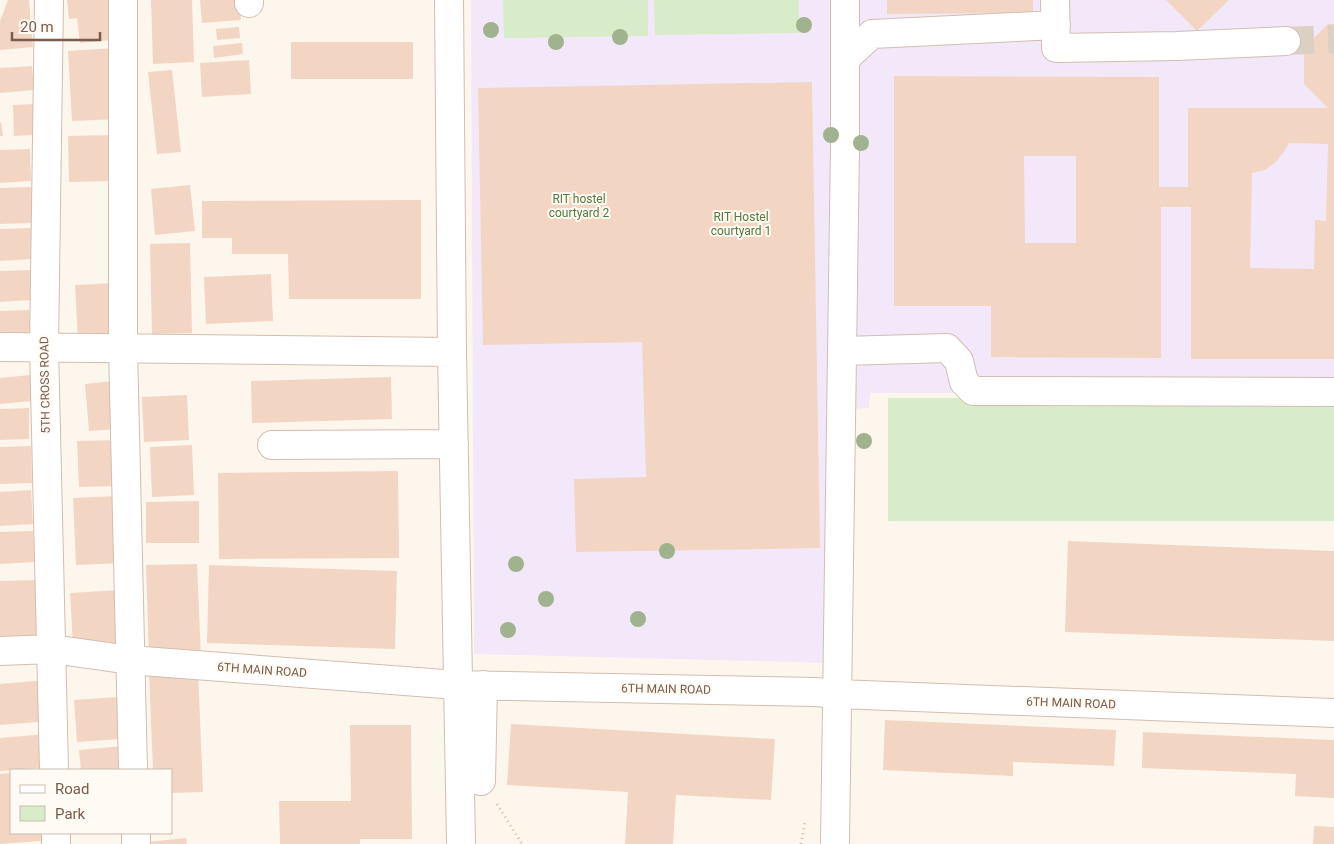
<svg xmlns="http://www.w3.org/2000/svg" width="1334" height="844" font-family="Roboto,sans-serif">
	<rect width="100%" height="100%" fill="#fdf6ec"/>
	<path fill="#f3e8fa" d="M 471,0 L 1334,0 L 1334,394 L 870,393 L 869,408 L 831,410 L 830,663 L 474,654 Z"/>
	<path fill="#d8ecc9" d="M 503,0 L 648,0 L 648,36 L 504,38 Z
		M 654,0 L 799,0 L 799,33 L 655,35 Z
		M 888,398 L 1334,398 L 1334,521 L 888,521 Z"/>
	<path fill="#f3d5c3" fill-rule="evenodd" d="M 8,0 L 29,0 L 33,47 L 0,50 L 0,21 Z
		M 67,0 L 108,0 L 112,40 L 80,43 L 77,18 L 69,19 Z
		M 151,0 L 192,0 L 194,62 L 153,64 Z
		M 200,0 L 239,0 L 241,20 L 202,23 Z
		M 887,0 L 1033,0 L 1033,13 L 887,14 Z
		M 1166,0 L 1229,0 L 1197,31 Z
		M 1328,24 L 1334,24 L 1334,359 L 1191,359 L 1191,207 L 1161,207 L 1161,358 L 991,357 L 991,306 L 894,306 L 894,76 L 1159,77 L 1159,187 L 1188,187 L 1188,108 L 1328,108 L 1304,84 L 1304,48 ZM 1289,143 L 1328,144 L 1326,221 L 1315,220 L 1314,269 L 1250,268 L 1252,173 L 1265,170 L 1276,162 L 1283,153 ZM 1024,156 L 1076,156 L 1076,243 L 1025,243 Z
		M 239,27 L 240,38 L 217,40 L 216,29 Z
		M 291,42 L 413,42 L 413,79 L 291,79 Z
		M 242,43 L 243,54 L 214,58 L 213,46 Z
		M 115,48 L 119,119 L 72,121 L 68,51 Z
		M 249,60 L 251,94 L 202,97 L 200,63 Z
		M 32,66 L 34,90 L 0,93 L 0,68 Z
		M 172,70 L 181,152 L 157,154 L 148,72 Z
		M 812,82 L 820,548 L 576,552 L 574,479 L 646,477 L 642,342 L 483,345 L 478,88 Z
		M 33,104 L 33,135 L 14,136 L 13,105 Z
		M 0,122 L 1,122 L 3,136 L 0,136 Z
		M 112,135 L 113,181 L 69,182 L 68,136 Z
		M 30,149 L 31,181 L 0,183 L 0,150 Z
		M 190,185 L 195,231 L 155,235 L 151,189 Z
		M 31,187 L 32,223 L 0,224 L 0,188 Z
		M 421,200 L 421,299 L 289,299 L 288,254 L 232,254 L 232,238 L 202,238 L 202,201 Z
		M 31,228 L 32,259 L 0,261 L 0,229 Z
		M 190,243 L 192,333 L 152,334 L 150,244 Z
		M 30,270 L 31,300 L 0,302 L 0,271 Z
		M 271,274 L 273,321 L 206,324 L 204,277 Z
		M 117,283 L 119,339 L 78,341 L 75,285 Z
		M 29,310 L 31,336 L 0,338 L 0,311 Z
		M 30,375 L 32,401 L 0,404 L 0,378 Z
		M 391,377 L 392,419 L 252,423 L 251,381 Z
		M 113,381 L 118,429 L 89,431 L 85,384 Z
		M 187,395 L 189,440 L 144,442 L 142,397 Z
		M 29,408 L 29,439 L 0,440 L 0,409 Z
		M 116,440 L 118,486 L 79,487 L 77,441 Z
		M 192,445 L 194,495 L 152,497 L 150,447 Z
		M 31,446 L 32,483 L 0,484 L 0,447 Z
		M 398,471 L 399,558 L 219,559 L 218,473 Z
		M 31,490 L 33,524 L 0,526 L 0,492 Z
		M 116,496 L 120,563 L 76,565 L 73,498 Z
		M 199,501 L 199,543 L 146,543 L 146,502 Z
		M 33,531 L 35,562 L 0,564 L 0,532 Z
		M 1068,541 L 1334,551 L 1334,641 L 1065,632 Z
		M 197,564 L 201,657 L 149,659 L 146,565 Z
		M 209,565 L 397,571 L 395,649 L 207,643 Z
		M 38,580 L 39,644 L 0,645 L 0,581 Z
		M 119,590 L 122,643 L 73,645 L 70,593 Z
		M 198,670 L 203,792 L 171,793 L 171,770 L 153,770 L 149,672 Z
		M 47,680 L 51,721 L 0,725 L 0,684 Z
		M 118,697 L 121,739 L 77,742 L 74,700 Z
		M 885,720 L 1116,730 L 1114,766 L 1013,762 L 1013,776 L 883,770 Z
		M 511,724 L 775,739 L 771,800 L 676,795 L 673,844 L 625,844 L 628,792 L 507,785 Z
		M 350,725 L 411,725 L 412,839 L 360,839 L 360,844 L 280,844 L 279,801 L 351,801 Z
		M 1143,732 L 1334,740 L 1334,798 L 1295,796 L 1296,774 L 1142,768 Z
		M 46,734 L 48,767 L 0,771 L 0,738 Z
		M 124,746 L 127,770 L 81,770 L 79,750 Z
		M 11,773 L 11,833 L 52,833 L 52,840 L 0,844 L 0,774 Z
		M 1314,826 L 1334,827 L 1334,844 L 1313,844 Z
		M 186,838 L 187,844 L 148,844 L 148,842 Z"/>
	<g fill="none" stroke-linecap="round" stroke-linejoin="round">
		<path stroke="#dcd0c4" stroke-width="28" stroke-dasharray="28 14" stroke-linecap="butt" d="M 1286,41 L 1334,39"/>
		<g stroke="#d1beb0" stroke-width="30">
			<path id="minor" d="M 49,0 L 44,347 L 54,770
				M 123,0 L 123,348 L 133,770
				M 249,0 L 249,3
				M 449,0 L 452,352 L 461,844
				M 1055,0 L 1056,48 L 1177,46 L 1286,41
				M 845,59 L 872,34 L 1056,25
				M 0,347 L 452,352
				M 843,351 L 947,348 L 959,361 L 964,382 L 973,391 L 1334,392
				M 272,445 L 454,444
				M 0,651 L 52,649 L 130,660 L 457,685 L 815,692 L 838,694 L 1334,713
				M 481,781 L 483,685
				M 56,833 L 56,844
				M 136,833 L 136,844
				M 835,844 L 845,144 L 845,0"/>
		</g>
		<path stroke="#d9b8a5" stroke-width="3" stroke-dasharray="1 4" stroke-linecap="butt" d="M 497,804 L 522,844
			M 801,844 L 805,822"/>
		<use href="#minor" stroke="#fff" stroke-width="28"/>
	</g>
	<g fill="#a0b28e">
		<circle cx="804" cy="25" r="8"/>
		<circle cx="491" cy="30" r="8"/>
		<circle cx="620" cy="37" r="8"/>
		<circle cx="556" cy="42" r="8"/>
		<circle cx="831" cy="135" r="8"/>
		<circle cx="861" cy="143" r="8"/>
		<circle cx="864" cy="441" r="8"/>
		<circle cx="667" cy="551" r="8"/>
		<circle cx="516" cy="564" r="8"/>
		<circle cx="546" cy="599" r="8"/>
		<circle cx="638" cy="619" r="8"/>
		<circle cx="508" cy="630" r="8"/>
	</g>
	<g text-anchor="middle" stroke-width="4" stroke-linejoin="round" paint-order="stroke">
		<g font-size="12" fill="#537a41" stroke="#fffaf3">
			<text x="579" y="203">RIT hostel<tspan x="579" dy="14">courtyard 2</tspan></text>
			<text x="741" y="221">RIT Hostel<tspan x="741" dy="14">courtyard 1</tspan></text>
		</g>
		<g font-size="12" fill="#7a5c4d" stroke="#fffaf3">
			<text transform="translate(45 385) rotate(-91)" y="4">5TH CROSS ROAD</text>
			<text transform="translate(262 670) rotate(4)" y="4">6TH MAIN ROAD</text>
			<text transform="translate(666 689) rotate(1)" y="4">6TH MAIN ROAD</text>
			<text transform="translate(1071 703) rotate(2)" y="4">6TH MAIN ROAD</text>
		</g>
	</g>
	<rect x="10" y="769" width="162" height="65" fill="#fffaf3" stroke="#cabbb1"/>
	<rect x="20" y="785" width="25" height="8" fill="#ffffff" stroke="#cabbb1"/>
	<text x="55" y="794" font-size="15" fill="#7a5c4d">Road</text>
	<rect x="20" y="806" width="25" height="15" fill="#d8ecc9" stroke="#cabbb1"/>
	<text x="55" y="819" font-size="15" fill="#7a5c4d">Park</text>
	<path d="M12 32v8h88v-8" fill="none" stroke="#7a5c4d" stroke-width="2.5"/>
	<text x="20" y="32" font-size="15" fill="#7a5c4d" stroke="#fffaf3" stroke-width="4" paint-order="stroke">20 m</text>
</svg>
